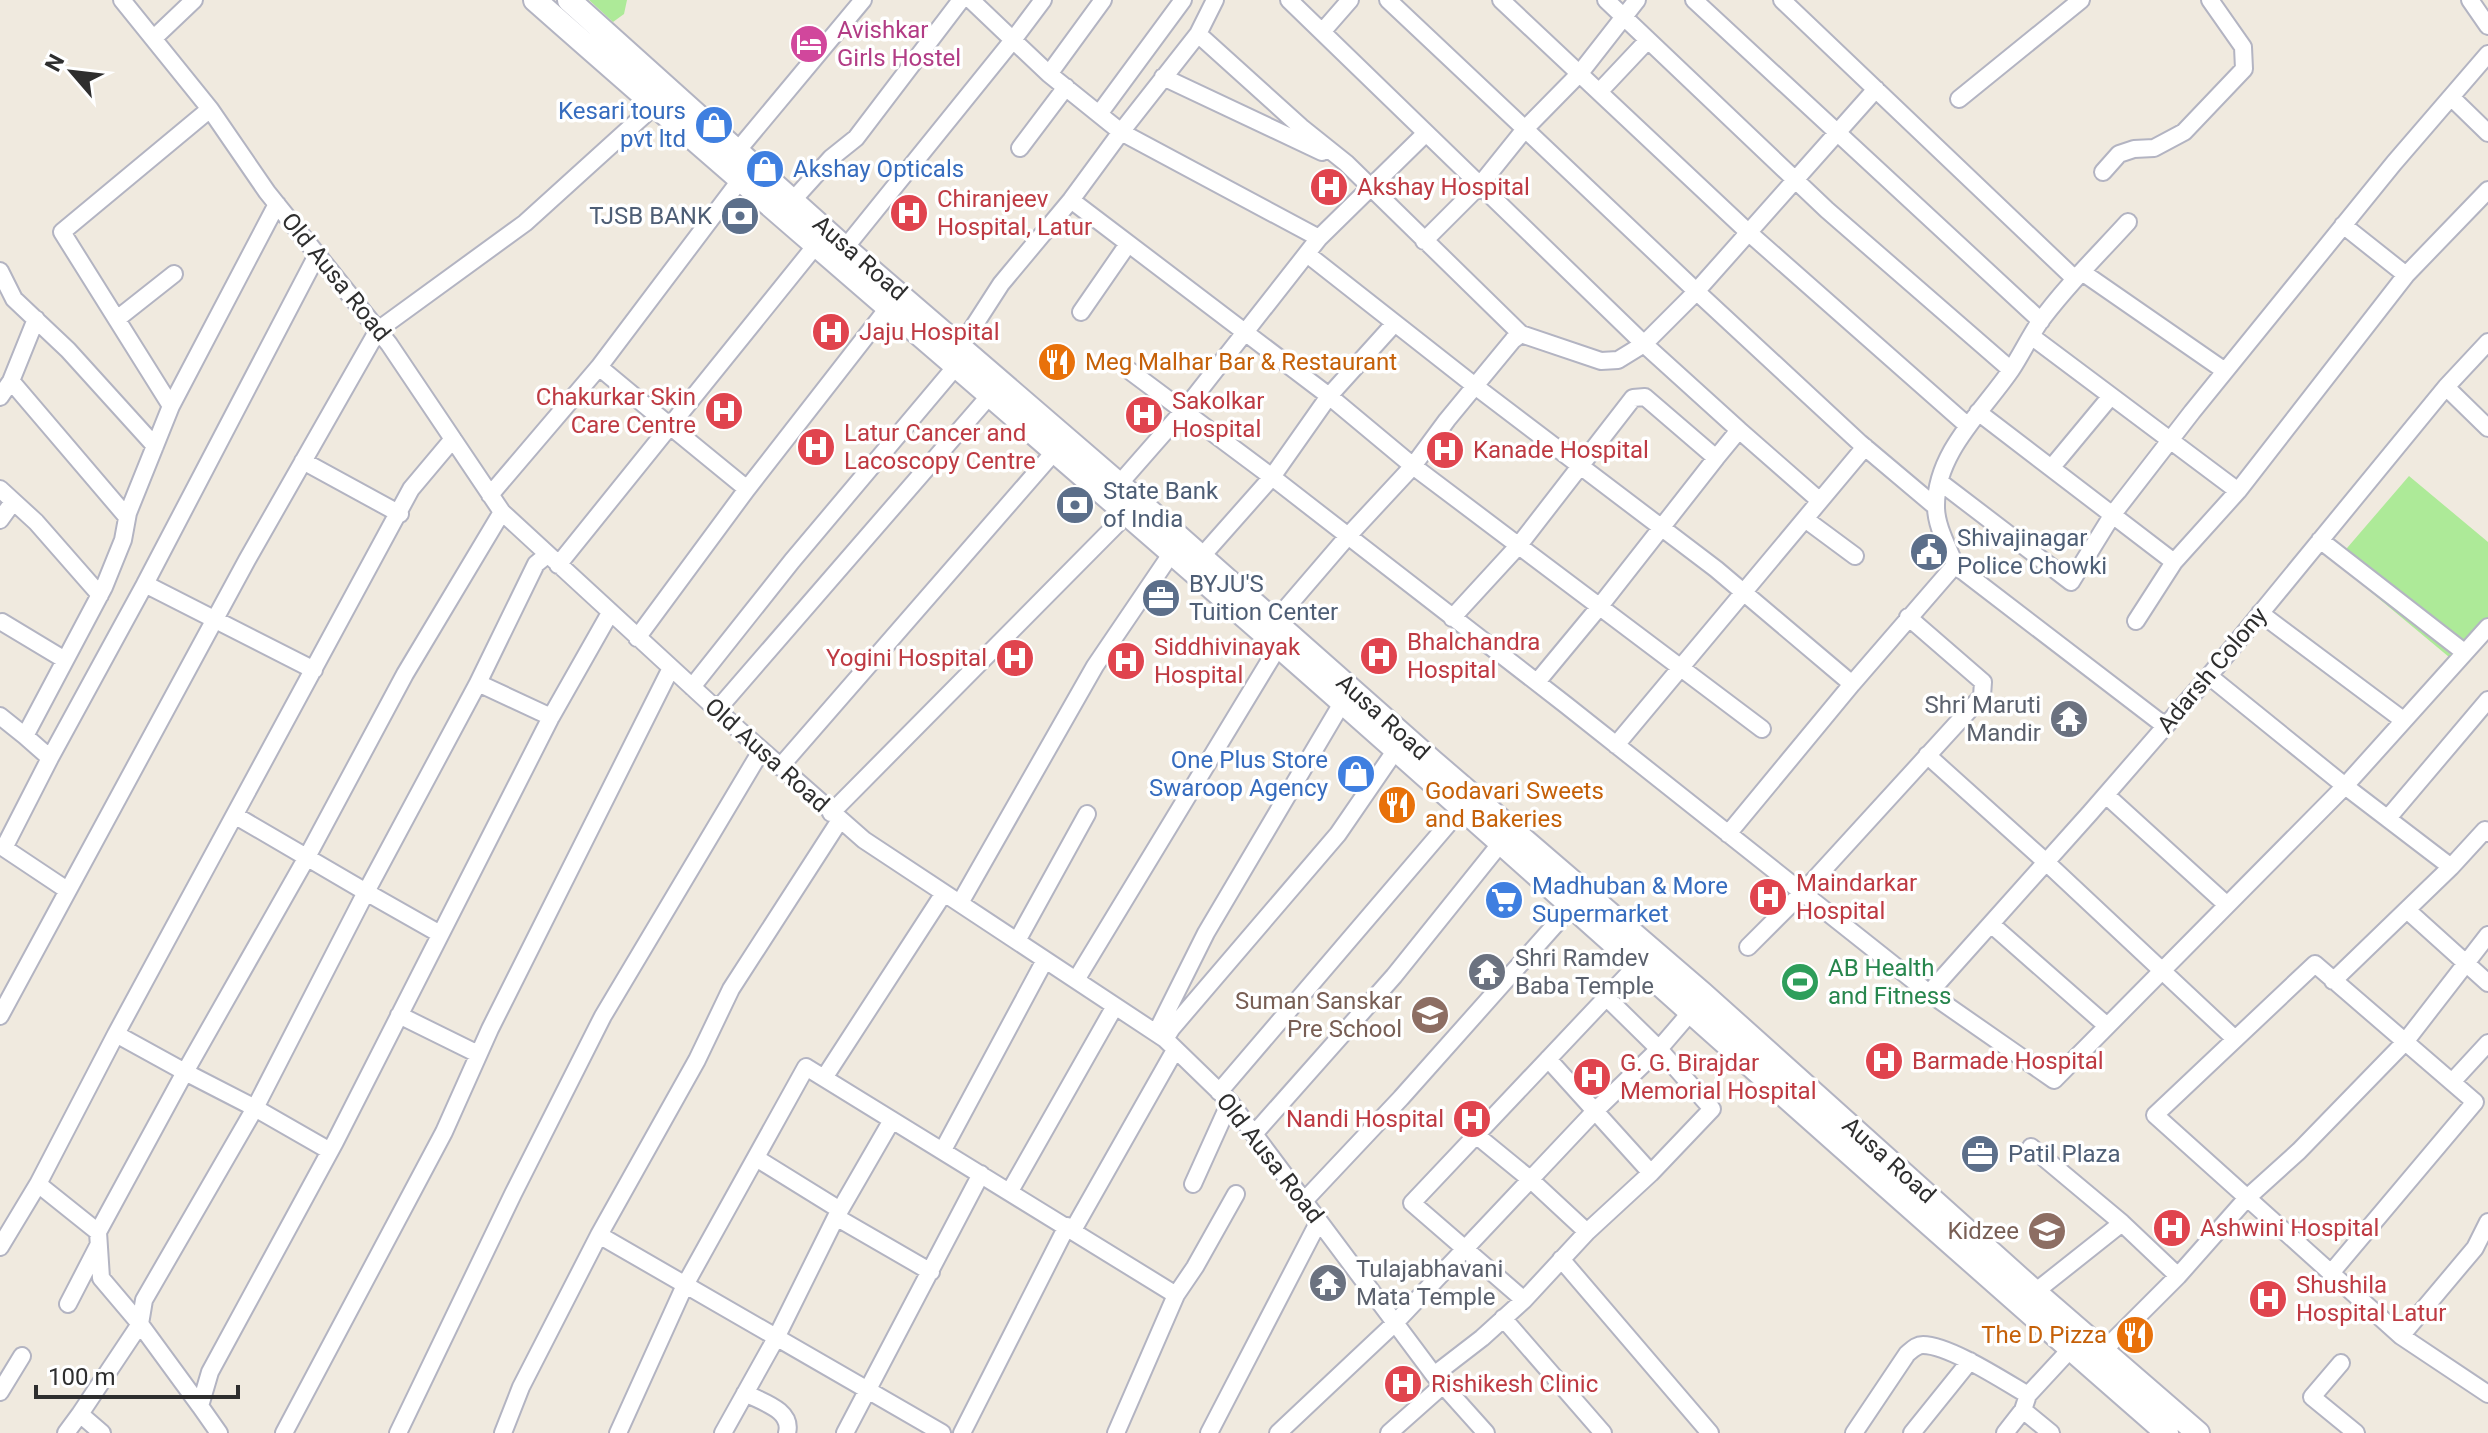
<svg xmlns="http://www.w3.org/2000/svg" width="2488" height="1433" font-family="Roboto,sans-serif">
	<rect width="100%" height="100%" fill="#f0eadf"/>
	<path fill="#adea98" d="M 589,0 L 627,0 L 624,14 L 613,22 Z
		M 2409,476 L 2488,542 L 2488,620 L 2455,662 L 2335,562 Z"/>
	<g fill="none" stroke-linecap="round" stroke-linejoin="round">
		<g stroke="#b3b4c2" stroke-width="20">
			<path id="street" d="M 122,0 L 210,109 L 267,192 L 389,344 L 502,512 L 739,730 L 864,840 L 1165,1039 L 1230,1102 L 1434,1375 L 1486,1433
				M 971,0 L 1013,40 L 1043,0
				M 1215,0 L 1198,34 L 1301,127 L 1346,163 L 1521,334
				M 1289,0 L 1644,344 L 1739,430
				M 1388,0 L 1525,129 L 1480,185 L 1424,241
				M 1501,0 L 1748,232 L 1968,426
				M 1606,0 L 1827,210 L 2011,370
				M 1637,0 L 1580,73 L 1525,129 L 1696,291 L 1860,443 L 1936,507
				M 1694,0 L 2041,321
				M 1782,0 L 2075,279
				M 2470,0 L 2488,26
				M 1322,32 L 1350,0
				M 154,38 L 194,0
				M 1049,74 L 1103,0
				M 1163,77 L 1322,152
				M 1599,92 L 1648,40
				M 2451,97 L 2488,133
				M 1959,99 L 2081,0
				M 1099,114 L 1183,0
				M 1020,148 L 1066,87
				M 738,150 L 863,0
				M 747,171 L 599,367 L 670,426 L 816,245
				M 2103,172 L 2119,154 L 2134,149 L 2154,148 L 2184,132 L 2244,69 L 2243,47 L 2210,0
				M 793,200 L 831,158 L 856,138 L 961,0
				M 1071,200 L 1329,396 L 1413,466 L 1762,729
				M 2128,222 C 2098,255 2065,287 2039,323 C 2029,338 2021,355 2011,370 C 1983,411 1935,453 1936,507 C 1936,526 1948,547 1955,565 L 2165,726
				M 845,248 L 1013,40 L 1049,74 L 1121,132 L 1319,238
				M 1307,254 L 1475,386 L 1716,569 L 1852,684
				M 0,271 L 14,299 L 68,350 L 155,446
				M 2082,272 L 2225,371
				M 2406,275 L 2488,190
				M 1081,312 L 1128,244
				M 117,319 L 174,274
				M 2031,336 L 2238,491
				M 961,346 L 1001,284 L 1071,200 L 1121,132 L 1198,34
				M 1130,371 L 1272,477 L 1566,705 L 1929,993 L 2054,1080 L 2345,786 L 2488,627
				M 11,381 L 127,517
				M 2446,387 L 2488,428
				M 0,397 L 11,381 L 36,319
				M 171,406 L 62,232 L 210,109
				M 1978,412 L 2174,562
				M 1716,458 L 1739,430 L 1820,501
				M 303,461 L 400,514
				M 2052,467 L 2111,396
				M 1940,482 L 2071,582 L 2113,514 L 2192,412 L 2394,163 L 2488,54
				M 0,489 L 36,522 L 100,595
				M 1113,491 L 1184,410 L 1319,238 L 1426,133
				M 490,495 L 599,367
				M 1805,519 L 1855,556
				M 0,520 L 13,502
				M 2320,540 L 2464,652
				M 547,555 L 536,564 L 478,683 L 551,717
				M 1202,556 L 1272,477 L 1329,396 L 1394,324
				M 558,565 L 670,426 L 747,489
				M 2260,613 L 2403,720
				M 1452,618 L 1519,545 L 1633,398 L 1645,397 L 1716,458 L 1600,606 L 1537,682
				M 1275,621 L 1348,536 L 1413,466 L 1447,420 L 1513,340 L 1521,334 L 1601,361 L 1618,360 L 1644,344 L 1693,295 L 1876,89
				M 2136,621 L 2174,562 L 2238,491 L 2406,275 L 2343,225
				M 2,622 L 65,660
				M 637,638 L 747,489 L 888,308
				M 314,670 L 145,584 L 317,255
				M 2209,676 L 2345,786 L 2451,867
				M 692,687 L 792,561 L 957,365
				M 717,710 L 991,394
				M 0,716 L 25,736
				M 1616,745 L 1865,447
				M 1927,755 L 2046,862 L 2235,1039
				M 50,758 L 25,736 L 104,587 L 123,540 L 128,513 L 171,406 L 277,204
				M 780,767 L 1055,451
				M 2106,795 L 2227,905
				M 831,813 L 1126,515
				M 236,816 L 366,892 L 255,1108 L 330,1151
				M 2388,818 L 2488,700
				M 840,820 L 731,989 L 697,1060 L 599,1235 L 942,1433
				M 1728,834 L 1852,684 L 1955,565
				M 67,890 L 4,848 L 50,758 L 145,584
				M 960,903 L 1095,666 L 1171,554
				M 2407,910 L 2488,983
				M 1991,924 L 2107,1026
				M 440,934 L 366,892 L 478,683
				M 1017,941 L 1087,814
				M 1748,947 L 1802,893 L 1982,696 L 1983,682 L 1908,617
				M 1076,980 L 1278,647
				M 2333,981 L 2451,867 L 2485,830 L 2488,833
				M 1929,993 L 2090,813 L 2209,676 L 2446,387 L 2488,342
				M 399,1015 L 478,1054
				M 0,1016 L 247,560 L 378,330 L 525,223 L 663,98
				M 1156,1033 L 1206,933 L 1342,703
				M 1165,1039 L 1172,1028 L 1338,834 L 1395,751
				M 1548,1059 L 1651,1173
				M 824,1078 L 944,893
				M 2452,1082 L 2488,1043
				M 1219,1092 L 1461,809
				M 892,1120 L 836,1217 L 931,1272
				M 1254,1134 L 1394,976 L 1500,844
				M 1476,1135 L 1531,1180 L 1587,1232
				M 2031,1147 L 2122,1223
				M 943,1150 L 1045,960
				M 756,1158 L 840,1210
				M 1193,1184 L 1230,1102
				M 1010,1191 L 1115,1006
				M 1304,1201 L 1401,1098 L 1571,907
				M 1073,1230 L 1175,1050
				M 98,1232 L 185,1072 L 116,1034 L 411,489 L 453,439
				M 0,1247 L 38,1184
				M 1561,1259 L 1710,1433
				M 2331,1273 L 2155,1115 L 2315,964 L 2475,1102 L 2331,1273 L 2401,1336 L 2488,1394
				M 2035,1292 L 2122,1223 L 2178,1276
				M 1524,1300 L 1412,1203 L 1637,965
				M 68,1304 L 98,1246
				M 1503,1318 L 1603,1433
				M 2401,1336 L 2475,1248 L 2488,1222
				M 2096,1358 L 2178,1276 L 2247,1198 L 2299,1151 L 2405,1042 L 2488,935
				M 2341,1363 L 2312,1397 L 2356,1433
				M 1434,1375 L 1482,1338 L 1524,1300 L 1587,1232 L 1651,1173 L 1712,1109 L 1659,1049 L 1606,997
				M 0,1392 L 22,1356
				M 745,1393 C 762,1402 793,1410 787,1433
				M 200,1406 L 140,1324 L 144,1300 L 255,1108 L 185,1072 L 307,857 L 405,674 L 502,512
				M 2023,1410 L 2051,1433
				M 66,1433 L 80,1414
				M 102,1433 L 80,1414 L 140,1324 L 101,1278 L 98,1232 L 38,1184 L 116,1034
				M 219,1433 L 200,1406 L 210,1372 L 335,1142 L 551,717 L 610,613
				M 284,1433 L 444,1132 L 490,1029 L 671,668
				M 398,1433 L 513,1194 L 603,1016 L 761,751
				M 503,1433 L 521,1387 L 599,1235
				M 618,1433 L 685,1285 L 806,1067 L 1176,1295
				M 723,1433 L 776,1338 L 836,1217
				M 845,1433 L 981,1174
				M 962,1433 L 1067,1226
				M 1116,1433 L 1176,1295 L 1195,1267 L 1236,1194
				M 1209,1433 L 1319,1221
				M 1278,1433 L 1395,1323 L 1594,1112 L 1659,1049 L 1696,1006
				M 1389,1433 L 1443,1385
				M 1854,1433 L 1907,1354 C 1912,1350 1916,1345 1923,1345 C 1949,1345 2004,1381 2028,1395
				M 1912,1433 L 1970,1361
				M 2005,1433 L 2023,1410 L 2028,1395 L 2078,1341"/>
		</g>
		<g stroke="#b3b4c2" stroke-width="26">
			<path id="secondary" d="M 535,0 C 802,236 1075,466 1342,702 C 1617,945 1890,1192 2167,1433
				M 569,0 L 845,248 L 1119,484 L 1431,760 L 1702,993 L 2035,1292 L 2198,1433"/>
		</g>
		<use href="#street" stroke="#fff" stroke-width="16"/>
		<use href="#secondary" stroke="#fff" stroke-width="22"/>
	</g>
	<defs>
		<g id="hotel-disc" transform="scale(2)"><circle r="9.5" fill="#d1479c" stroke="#fff"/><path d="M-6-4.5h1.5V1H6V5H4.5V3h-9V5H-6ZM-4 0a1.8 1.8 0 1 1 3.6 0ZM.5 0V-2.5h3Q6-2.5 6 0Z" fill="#fff"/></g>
		<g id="shop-disc" transform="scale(2)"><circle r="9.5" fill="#3f7fe0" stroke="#fff"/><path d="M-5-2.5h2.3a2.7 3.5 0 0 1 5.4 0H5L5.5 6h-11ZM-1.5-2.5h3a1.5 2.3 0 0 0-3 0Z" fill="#fff"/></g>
		<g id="hospital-disc" transform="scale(2)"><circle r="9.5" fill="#e0444e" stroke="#fff"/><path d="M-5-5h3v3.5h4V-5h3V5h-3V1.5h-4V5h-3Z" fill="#fff"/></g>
		<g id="bank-disc" transform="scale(2)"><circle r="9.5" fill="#5c6f8a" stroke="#fff"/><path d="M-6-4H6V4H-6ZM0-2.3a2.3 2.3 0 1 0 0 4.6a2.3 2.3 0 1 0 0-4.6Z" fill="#fff"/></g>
		<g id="restaurant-disc" transform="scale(2)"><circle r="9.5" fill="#e8710a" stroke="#fff"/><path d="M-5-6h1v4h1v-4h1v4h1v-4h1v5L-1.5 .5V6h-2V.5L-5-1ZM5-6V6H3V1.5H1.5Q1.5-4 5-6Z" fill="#fff"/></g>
		<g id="civic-disc" transform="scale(2)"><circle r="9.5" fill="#5c6f8a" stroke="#fff"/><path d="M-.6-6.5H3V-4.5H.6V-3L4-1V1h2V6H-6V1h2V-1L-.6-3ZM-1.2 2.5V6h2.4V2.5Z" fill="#fff"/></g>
		<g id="office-disc" transform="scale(2)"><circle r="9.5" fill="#5c6f8a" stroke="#fff"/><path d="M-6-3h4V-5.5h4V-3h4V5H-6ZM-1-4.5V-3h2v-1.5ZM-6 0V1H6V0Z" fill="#fff"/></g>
		<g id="temple-disc" transform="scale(2)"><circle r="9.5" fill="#6b7280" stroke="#fff"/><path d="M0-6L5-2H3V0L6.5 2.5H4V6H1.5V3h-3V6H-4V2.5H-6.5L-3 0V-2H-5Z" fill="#fff"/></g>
		<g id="supermarket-disc" transform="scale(2)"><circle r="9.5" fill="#3f7fe0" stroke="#fff"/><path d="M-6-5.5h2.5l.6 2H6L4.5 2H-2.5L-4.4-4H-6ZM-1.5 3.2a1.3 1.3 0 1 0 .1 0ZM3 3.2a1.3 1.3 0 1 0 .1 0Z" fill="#fff"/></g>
		<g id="stadium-disc" transform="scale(2)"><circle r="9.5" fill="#2e9e5b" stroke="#fff"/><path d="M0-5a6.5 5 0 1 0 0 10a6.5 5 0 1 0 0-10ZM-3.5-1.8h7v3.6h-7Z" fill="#fff"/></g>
		<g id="school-disc" transform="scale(2)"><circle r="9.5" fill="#8d6e63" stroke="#fff"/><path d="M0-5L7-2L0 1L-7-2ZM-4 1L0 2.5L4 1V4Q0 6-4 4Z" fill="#fff"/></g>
	</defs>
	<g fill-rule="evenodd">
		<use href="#hotel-disc" x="809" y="44"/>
		<use href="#shop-disc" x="714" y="125"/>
		<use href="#shop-disc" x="765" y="169"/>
		<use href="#hospital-disc" x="1329" y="187"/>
		<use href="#hospital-disc" x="909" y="213"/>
		<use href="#bank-disc" x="740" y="216"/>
		<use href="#hospital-disc" x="831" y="332"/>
		<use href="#restaurant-disc" x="1057" y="362"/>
		<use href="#hospital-disc" x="724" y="411"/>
		<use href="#hospital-disc" x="1144" y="415"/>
		<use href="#hospital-disc" x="816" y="447"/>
		<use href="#hospital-disc" x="1445" y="450"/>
		<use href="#bank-disc" x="1075" y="505"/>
		<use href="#civic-disc" x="1929" y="552"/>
		<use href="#office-disc" x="1161" y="598"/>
		<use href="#hospital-disc" x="1379" y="656"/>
		<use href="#hospital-disc" x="1015" y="658"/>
		<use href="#hospital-disc" x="1126" y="661"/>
		<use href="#temple-disc" x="2069" y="719"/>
		<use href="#shop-disc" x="1356" y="774"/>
		<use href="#restaurant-disc" x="1397" y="805"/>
		<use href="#hospital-disc" x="1768" y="897"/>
		<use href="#supermarket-disc" x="1504" y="900"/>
		<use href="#temple-disc" x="1487" y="972"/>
		<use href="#stadium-disc" x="1800" y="982"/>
		<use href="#school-disc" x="1430" y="1015"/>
		<use href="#hospital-disc" x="1884" y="1061"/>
		<use href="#hospital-disc" x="1592" y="1077"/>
		<use href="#hospital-disc" x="1472" y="1119"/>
		<use href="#office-disc" x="1980" y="1154"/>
		<use href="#hospital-disc" x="2172" y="1228"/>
		<use href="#school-disc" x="2047" y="1231"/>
		<use href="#temple-disc" x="1328" y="1283"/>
		<use href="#hospital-disc" x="2268" y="1299"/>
		<use href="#restaurant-disc" x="2135" y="1335"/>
		<use href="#hospital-disc" x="1403" y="1384"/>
	</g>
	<g text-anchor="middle" stroke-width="7" stroke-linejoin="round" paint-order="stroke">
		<g font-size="24" fill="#b23c85" stroke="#fff" text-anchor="start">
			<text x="837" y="38">Avishkar<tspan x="837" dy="28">Girls Hostel</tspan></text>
		</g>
		<g font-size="24" fill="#366cbe" stroke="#fff" text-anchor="end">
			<text x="686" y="119">Kesari tours<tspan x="686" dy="28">pvt ltd</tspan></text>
			<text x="793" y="177" text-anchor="start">Akshay Opticals</text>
			<text x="1328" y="768">One Plus Store<tspan x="1328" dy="28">Swaroop Agency</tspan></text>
			<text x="1532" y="894" text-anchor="start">Madhuban &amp; More<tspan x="1532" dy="28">Supermarket</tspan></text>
		</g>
		<g font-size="24" fill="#be3a42" stroke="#fff" text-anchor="start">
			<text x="1357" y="195">Akshay Hospital</text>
			<text x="937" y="207">Chiranjeev<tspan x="937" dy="28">Hospital, Latur</tspan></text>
			<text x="859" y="340">Jaju Hospital</text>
			<text x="696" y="405" text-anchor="end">Chakurkar Skin<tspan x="696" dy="28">Care Centre</tspan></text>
			<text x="1172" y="409">Sakolkar<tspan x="1172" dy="28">Hospital</tspan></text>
			<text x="844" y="441">Latur Cancer and<tspan x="844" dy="28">Lacoscopy Centre</tspan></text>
			<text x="1473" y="458">Kanade Hospital</text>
			<text x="1407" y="650">Bhalchandra<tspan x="1407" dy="28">Hospital</tspan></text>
			<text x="1154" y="655">Siddhivinayak<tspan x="1154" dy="28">Hospital</tspan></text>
			<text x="987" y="666" text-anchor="end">Yogini Hospital</text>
			<text x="1796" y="891">Maindarkar<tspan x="1796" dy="28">Hospital</tspan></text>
			<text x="1912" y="1069">Barmade Hospital</text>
			<text x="1620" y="1071">G. G. Birajdar<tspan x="1620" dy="28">Memorial Hospital</tspan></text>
			<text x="1444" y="1127" text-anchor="end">Nandi Hospital</text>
			<text x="2200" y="1236">Ashwini Hospital</text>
			<text x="2296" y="1293">Shushila<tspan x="2296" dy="28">Hospital Latur</tspan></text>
			<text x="1431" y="1392">Rishikesh Clinic</text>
		</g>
		<g font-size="24" fill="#4e5e75" stroke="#fff" text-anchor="start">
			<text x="712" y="224" text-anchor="end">TJSB BANK</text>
			<text x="1103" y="499">State Bank<tspan x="1103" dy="28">of India</tspan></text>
			<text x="1957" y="546">Shivajinagar<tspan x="1957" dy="28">Police Chowki</tspan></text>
			<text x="1189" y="592">BYJU'S<tspan x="1189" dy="28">Tuition Center</tspan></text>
			<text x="2008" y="1162">Patil Plaza</text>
		</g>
		<g font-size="24" fill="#2e2e2e" stroke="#fff">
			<text transform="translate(860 258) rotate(41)" y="8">Ausa Road</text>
			<text transform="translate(336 277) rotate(51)" y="8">Old Ausa Road</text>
			<text transform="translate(2212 670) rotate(-50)" y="8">Adarsh Colony</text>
			<text transform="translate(1383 717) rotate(42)" y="8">Ausa Road</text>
			<text transform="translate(767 755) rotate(42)" y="8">Old Ausa Road</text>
			<text transform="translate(1270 1158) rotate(52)" y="8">Old Ausa Road</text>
			<text transform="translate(1889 1160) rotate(42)" y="8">Ausa Road</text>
		</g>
		<g font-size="24" fill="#c56008" stroke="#fff" text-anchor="start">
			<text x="1085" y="370">Meg Malhar Bar &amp; Restaurant</text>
			<text x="1425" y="799">Godavari Sweets<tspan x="1425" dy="28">and Bakeries</tspan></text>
			<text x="2107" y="1343" text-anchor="end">The D Pizza</text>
		</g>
		<g font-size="24" fill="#5b616d" stroke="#fff" text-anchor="start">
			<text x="2041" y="713" text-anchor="end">Shri Maruti<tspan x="2041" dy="28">Mandir</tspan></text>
			<text x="1515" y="966">Shri Ramdev<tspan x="1515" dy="28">Baba Temple</tspan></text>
			<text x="1356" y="1277">Tulajabhavani<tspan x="1356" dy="28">Mata Temple</tspan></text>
		</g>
		<g font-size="24" fill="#27864d" stroke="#fff" text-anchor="start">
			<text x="1828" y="976">AB Health<tspan x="1828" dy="28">and Fitness</tspan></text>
		</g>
		<g font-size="24" fill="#785e54" stroke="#fff" text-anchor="end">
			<text x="1402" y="1009">Suman Sanskar<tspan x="1402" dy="28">Pre School</tspan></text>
			<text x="2019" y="1239">Kidzee</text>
		</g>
	</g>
	<g transform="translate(72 72) rotate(298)" stroke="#ffffff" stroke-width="6" paint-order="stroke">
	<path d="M0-6L14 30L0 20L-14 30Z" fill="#2e2e2e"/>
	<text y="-12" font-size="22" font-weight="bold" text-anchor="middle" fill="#2e2e2e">N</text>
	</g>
	<path d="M36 1385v12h202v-12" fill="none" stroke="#2e2e2e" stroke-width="4"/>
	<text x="48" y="1385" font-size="24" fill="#2e2e2e" stroke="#ffffff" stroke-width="6" paint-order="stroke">100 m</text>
</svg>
